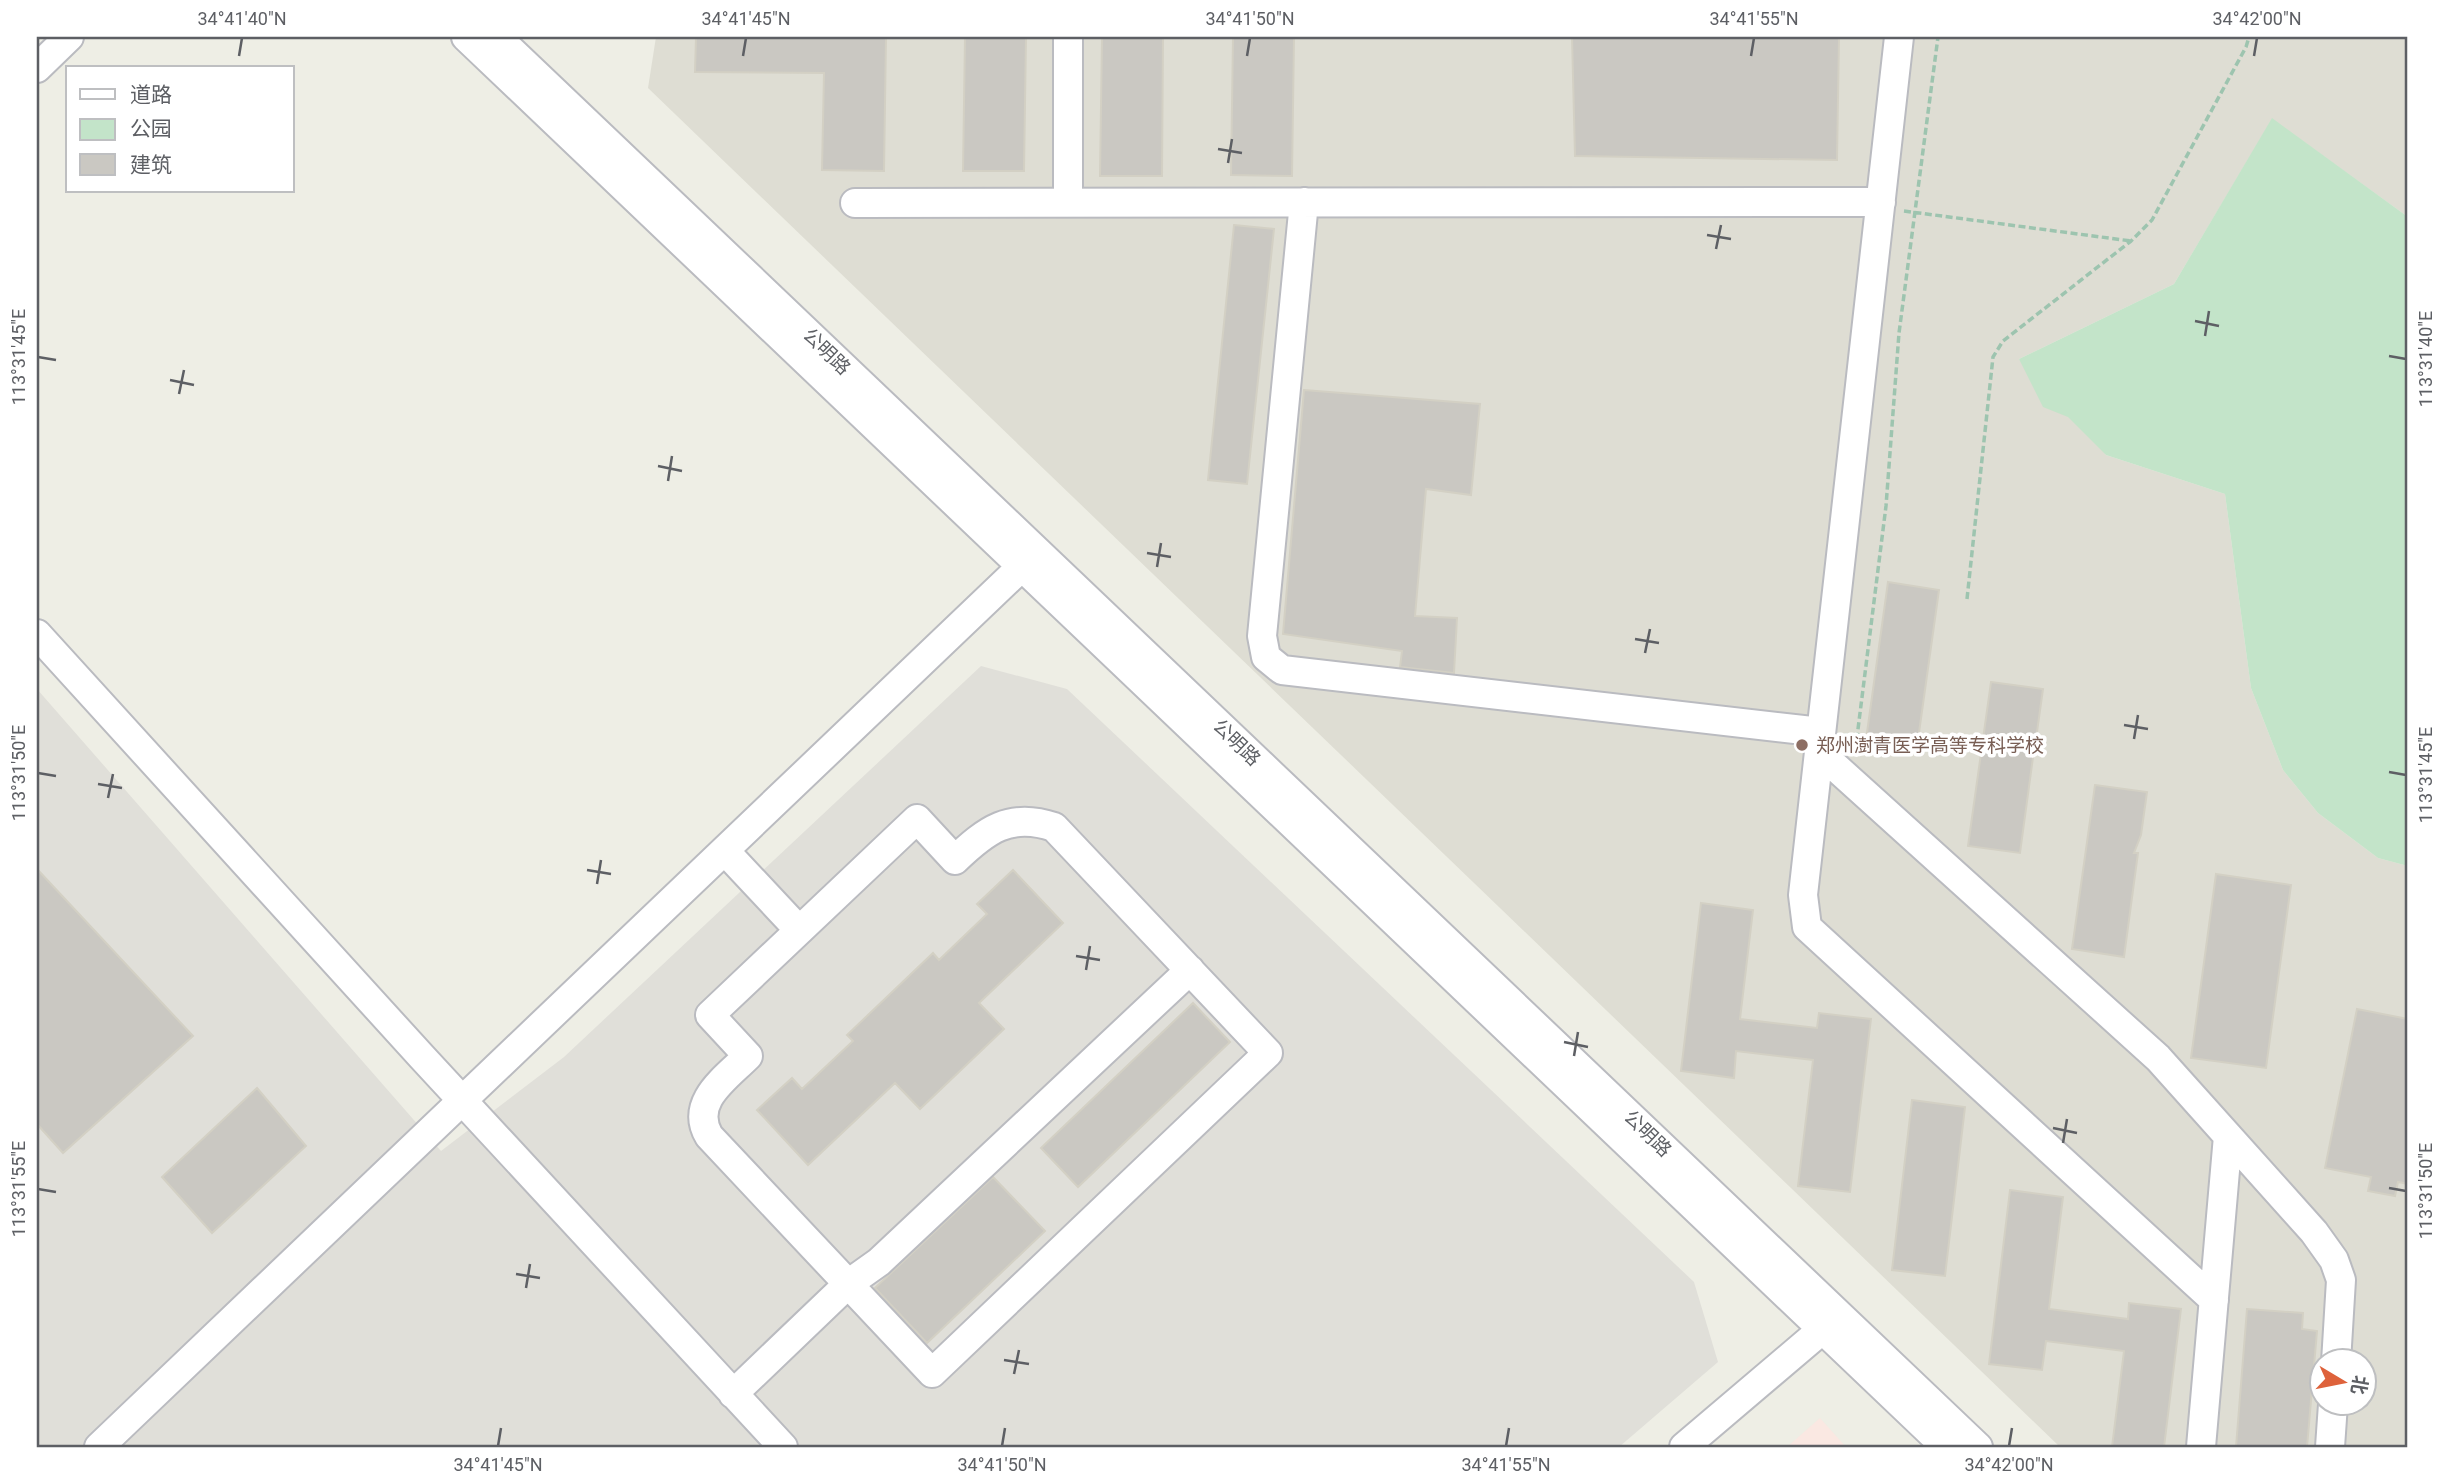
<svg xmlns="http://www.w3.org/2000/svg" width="2445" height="1484" font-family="Roboto,'Noto Sans SC',sans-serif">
	<rect width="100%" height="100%" fill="#eeeee5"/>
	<path fill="#e0dfd9" d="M 981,666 L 1067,689 L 1694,1282 L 1718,1362 L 1619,1447 L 37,1447 L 37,689 L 441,1151 L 564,1057 Z"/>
	<path fill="#deddd3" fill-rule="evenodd" d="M 656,37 L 2408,37 L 2408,217 L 2272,119 L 2174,284 L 2019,359 L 2085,423 L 2106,455 L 2225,494 L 2251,688 L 2283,770 L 2318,813 L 2378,858 L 2408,866 L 2408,1447 L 2060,1447 L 648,88 ZM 2322,1362 L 2364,1362 L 2364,1404 L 2322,1404 Z"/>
	<path fill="#fae8e2" d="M 1820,1418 L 1846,1447 L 1787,1447 Z"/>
	<path fill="#c3e4c9" d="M 2272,118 L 2408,217 L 2408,866 L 2378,858 L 2318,813 L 2283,770 L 2251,688 L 2225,494 L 2106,455 L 2068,417 L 2043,407 L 2019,359 L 2174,284 Z"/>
	<path fill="#cac8c2" stroke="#d3d0c4" stroke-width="2" d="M 696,37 L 886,37 L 884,171 L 822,170 L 824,73 L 695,72 Z
		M 965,37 L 1026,37 L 1024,171 L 963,171 Z
		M 1102,37 L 1163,37 L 1162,176 L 1100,176 Z
		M 1233,37 L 1294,37 L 1292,176 L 1231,175 Z
		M 1572,37 L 1839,37 L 1837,160 L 1575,156 Z
		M 1234,225 L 1274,229 L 1247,484 L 1208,480 Z
		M 1304,390 L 1480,404 L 1471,495 L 1426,489 L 1415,616 L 1457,618 L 1454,673 L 1400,667 L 1402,651 L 1283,634 Z
		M 1888,582 L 1939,590 L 1916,754 L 1865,747 Z
		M 1991,682 L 2043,689 L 2037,732 L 2029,749 L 2034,750 L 2020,853 L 1968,846 Z
		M 2095,785 L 2147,792 L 2141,835 L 2134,853 L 2138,853 L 2124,957 L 2072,949 Z
		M 37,869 L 193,1036 L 63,1153 L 37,1124 Z
		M 1013,870 L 1063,923 L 979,1003 L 1004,1029 L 920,1109 L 895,1083 L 808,1165 L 757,1110 L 792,1078 L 802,1089 L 853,1041 L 847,1035 L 933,953 L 939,960 L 987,914 L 977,904 Z
		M 2216,874 L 2291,885 L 2266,1068 L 2191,1058 Z
		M 1701,903 L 1753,910 L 1740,1019 L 1817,1028 L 1819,1013 L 1871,1019 L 1850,1192 L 1798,1186 L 1813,1060 L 1736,1051 L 1734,1078 L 1681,1071 Z
		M 1193,1003 L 1230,1042 L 1078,1187 L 1041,1148 Z
		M 2357,1009 L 2408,1019 L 2408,1184 L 2398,1182 L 2395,1196 L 2368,1191 L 2371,1177 L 2325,1168 Z
		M 257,1088 L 306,1146 L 212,1233 L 162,1177 Z
		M 1912,1100 L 1965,1107 L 1945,1276 L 1892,1270 Z
		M 993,1177 L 1045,1231 L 927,1343 L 875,1288 Z
		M 2010,1190 L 2063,1197 L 2049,1309 L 2128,1319 L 2129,1303 L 2181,1309 L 2164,1447 L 2112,1447 L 2124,1351 L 2046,1341 L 2042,1370 L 1989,1364 Z
		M 2247,1309 L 2303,1313 L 2302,1329 L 2317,1331 L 2307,1447 L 2236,1447 Z"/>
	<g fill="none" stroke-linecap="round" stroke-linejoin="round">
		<g stroke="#babbc0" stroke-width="32">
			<path id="minor" d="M 466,37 L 1946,1447
				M 497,37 L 1978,1447
				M 1899,37 L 1803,895 L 1807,927 L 2214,1300
				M 37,68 L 69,37
				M 1068,202 L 1068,37
				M 1304,202 L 1262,636 L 1266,657 L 1282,670 L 1821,732
				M 855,203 L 1881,202
				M 37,634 L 422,1057 L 783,1447
				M 1819,752 L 2158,1058 L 2314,1232 L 2334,1260 L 2341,1280 L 2336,1362
				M 917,819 L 955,860 C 986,830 1010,812 1054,827 L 1268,1053 L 932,1373 L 709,1136 C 689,1102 726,1078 748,1056 L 710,1015 Z
				M 725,851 L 799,930
				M 733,1394 L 848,1284 L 879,1262 L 1190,970
				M 99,1447 L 1035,554
				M 1684,1447 L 1837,1317
				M 2201,1447 L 2228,1136
				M 2330,1447 L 2333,1404"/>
		</g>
		<path stroke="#9dc4af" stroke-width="3.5" stroke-dasharray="7 3.5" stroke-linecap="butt" d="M 1904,211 L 2131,241
			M 1967,599 L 1993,357 L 2003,341 L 2131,241 L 2152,220 L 2246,47 L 2249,37
			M 1844,735 L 1857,737 L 1886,506 L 1899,333 L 1938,37"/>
		<use href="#minor" stroke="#fff" stroke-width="28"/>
	</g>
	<path fill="none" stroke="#5d5f64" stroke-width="2.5" d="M 239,56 L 242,38M 743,56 L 746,38M 1247,56 L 1250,38M 1751,56 L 1754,38M 2254,56 L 2257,38M 1218,149 L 1242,153M 1228,163 L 1232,139M 1707,235 L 1731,239M 1716,249 L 1721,225M 2195,321 L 2219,326M 2205,336 L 2209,311M 2389,356 L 2406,359M 38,357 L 56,360M 170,380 L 194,385M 179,394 L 184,370M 658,466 L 682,471M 668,481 L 672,456M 1147,553 L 1171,557M 1157,567 L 1161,543M 1635,639 L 1659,643M 1645,653 L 1650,629M 2124,725 L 2148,729M 2134,739 L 2138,715M 2389,772 L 2406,775M 38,773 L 56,776M 98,784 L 122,788M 108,798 L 113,774M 587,870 L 611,874M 597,884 L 601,860M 1076,956 L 1100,960M 1086,970 L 1090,946M 1564,1042 L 1588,1047M 1574,1056 L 1578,1032M 2053,1128 L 2077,1133M 2063,1143 L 2067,1119M 2389,1188 L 2406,1191M 38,1189 L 56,1192M 516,1274 L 540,1278M 526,1288 L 530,1264M 1004,1360 L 1029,1364M 1014,1374 L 1019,1350M 498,1446 L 501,1428M 1002,1446 L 1005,1428M 1506,1446 L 1509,1428M 2009,1446 L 2012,1428"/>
	<circle fill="#8d6e63" stroke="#fff" stroke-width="2.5" cx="1802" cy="745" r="7"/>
	<g text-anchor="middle" stroke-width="7" stroke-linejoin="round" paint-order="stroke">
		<g font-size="19" fill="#5d5f64" stroke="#fff">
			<text transform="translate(827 351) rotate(44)" y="7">公明路</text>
			<text transform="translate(1237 742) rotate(44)" y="7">公明路</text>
			<text transform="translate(1648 1133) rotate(44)" y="7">公明路</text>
		</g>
		<g font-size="19" fill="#785e54" stroke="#fff" text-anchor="start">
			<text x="1816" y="752">郑州澍青医学高等专科学校</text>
		</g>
	</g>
	<rect width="2445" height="1484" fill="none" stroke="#ffffff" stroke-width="77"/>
	<rect x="66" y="66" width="228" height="126" fill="#ffffff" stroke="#bebfc1" stroke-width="2"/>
	<rect x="80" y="89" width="35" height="10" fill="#ffffff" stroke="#bebfc1" stroke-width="2"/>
	<text x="130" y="102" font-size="21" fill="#5d5f64">道路</text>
	<rect x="80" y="119" width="35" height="21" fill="#c3e4c9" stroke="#bebfc1" stroke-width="2"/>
	<text x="130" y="136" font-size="21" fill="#5d5f64">公园</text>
	<rect x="80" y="154" width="35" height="21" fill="#cac8c2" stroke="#bebfc1" stroke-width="2"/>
	<text x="130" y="172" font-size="21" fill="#5d5f64">建筑</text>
	<g transform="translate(2343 1382) rotate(100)"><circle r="33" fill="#ffffff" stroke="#bebfc1" stroke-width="2"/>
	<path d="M0-5L12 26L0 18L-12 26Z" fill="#de623b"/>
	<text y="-10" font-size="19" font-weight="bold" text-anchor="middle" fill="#5d5f64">北</text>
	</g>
	<rect x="38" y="38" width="2368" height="1408" fill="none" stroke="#5d5f64" stroke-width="2.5"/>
	<g font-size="18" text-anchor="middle" fill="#5d5f64">
		<text x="242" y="25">34°41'40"N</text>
		<text x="746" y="25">34°41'45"N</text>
		<text x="1250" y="25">34°41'50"N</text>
		<text x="1754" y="25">34°41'55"N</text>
		<text x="2257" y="25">34°42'00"N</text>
		<text transform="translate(19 357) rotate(-90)" y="6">113°31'45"E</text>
		<text transform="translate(2426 359) rotate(-90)" y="6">113°31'40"E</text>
		<text transform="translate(19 773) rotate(-90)" y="6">113°31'50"E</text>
		<text transform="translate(2426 775) rotate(-90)" y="6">113°31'45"E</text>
		<text transform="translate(19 1189) rotate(-90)" y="6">113°31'55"E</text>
		<text transform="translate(2426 1191) rotate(-90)" y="6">113°31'50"E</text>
		<text x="498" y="1471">34°41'45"N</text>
		<text x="1002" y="1471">34°41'50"N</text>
		<text x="1506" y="1471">34°41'55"N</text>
		<text x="2009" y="1471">34°42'00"N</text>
	</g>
</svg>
